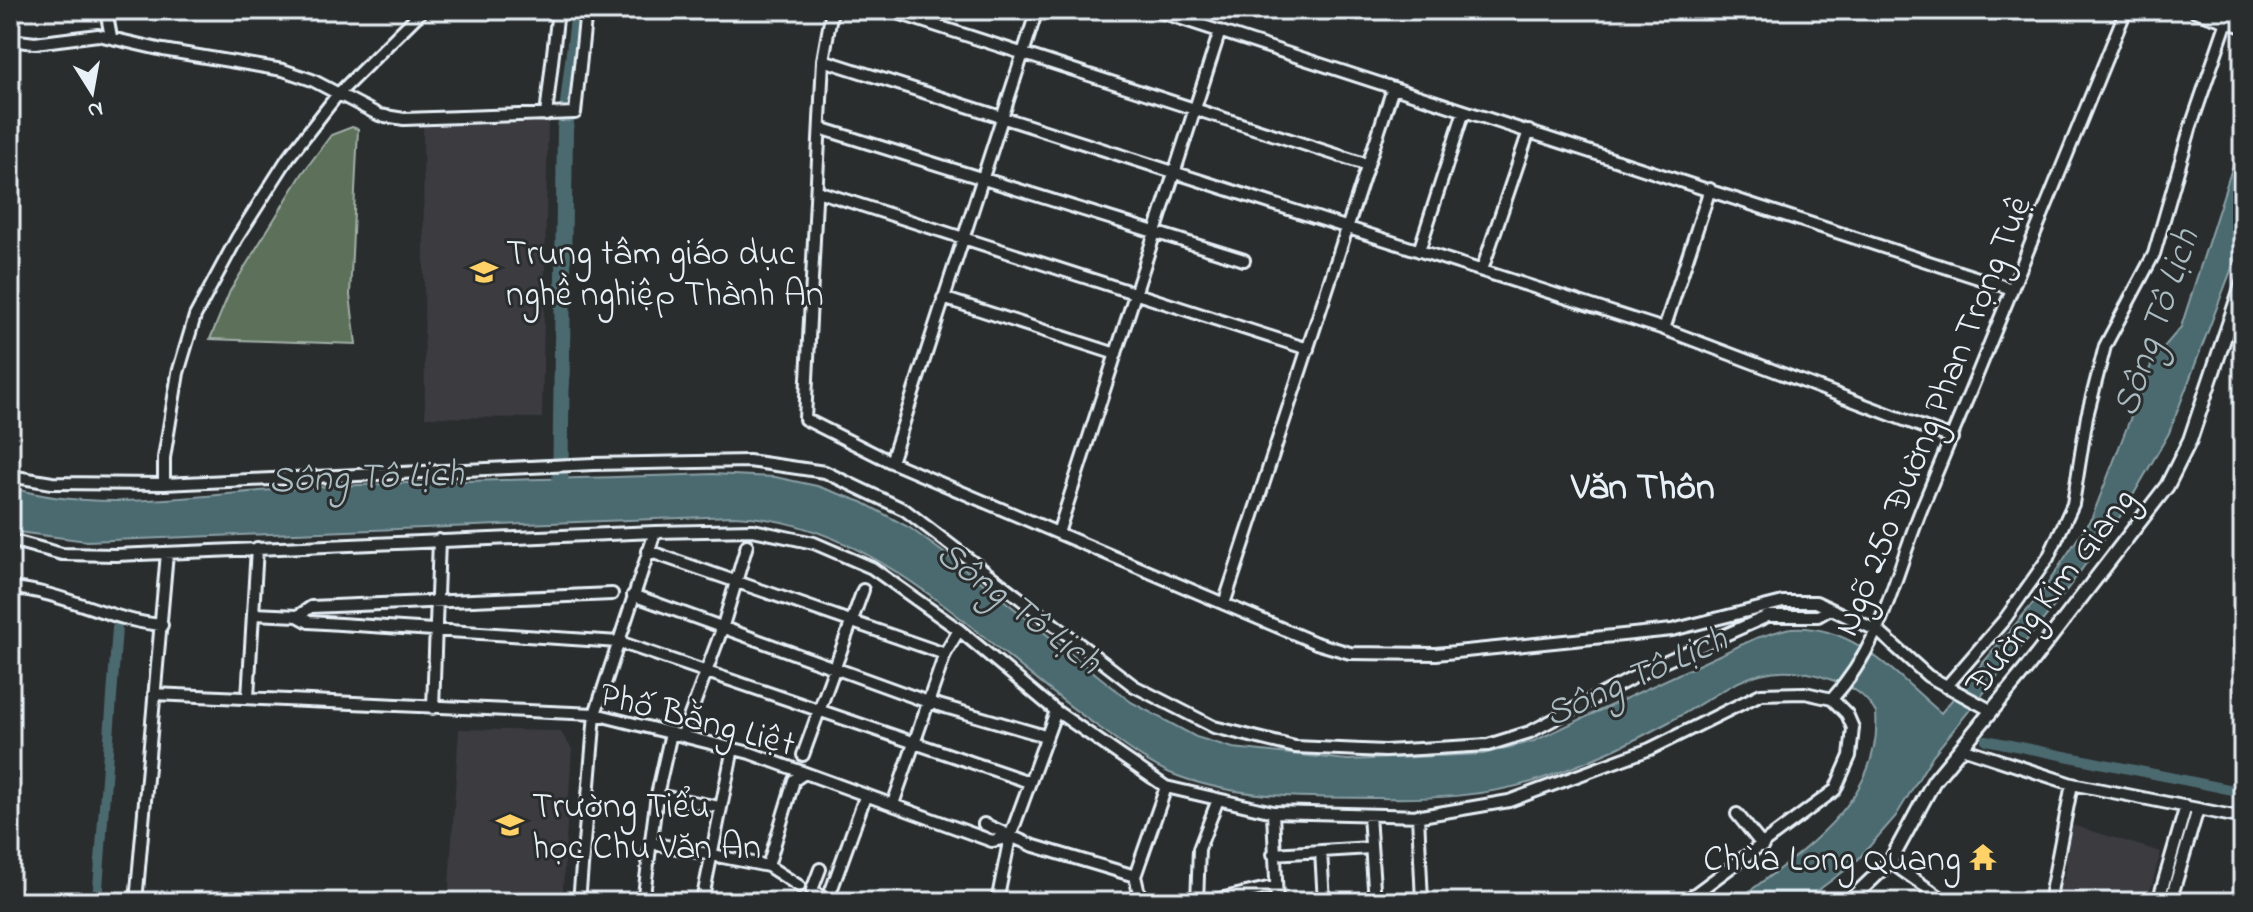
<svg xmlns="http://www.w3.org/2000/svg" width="2253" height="912" font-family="'Indie Flower',sans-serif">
	<rect width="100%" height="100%" fill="#2a2d2e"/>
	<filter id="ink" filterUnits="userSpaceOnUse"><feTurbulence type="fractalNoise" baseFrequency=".0125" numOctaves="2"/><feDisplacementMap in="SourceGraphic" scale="16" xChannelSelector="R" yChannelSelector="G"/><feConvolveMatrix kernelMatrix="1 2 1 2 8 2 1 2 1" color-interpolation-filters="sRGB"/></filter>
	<g filter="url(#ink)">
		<path fill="#3b3b41" d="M 548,117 L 542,418 L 425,417 L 423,122 Z
			M 459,729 L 560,731 L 572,749 L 562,902 L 448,902 Z
			M 2069,824 L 2161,852 L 2147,902 L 2053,902 L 2058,881 L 2064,879 L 2067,864 L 2061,860 Z"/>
		<path fill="#5c705a" stroke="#a2b0a9" stroke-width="2" d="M 352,127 L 358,129 L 350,295 L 356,344 L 210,339 L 230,291 L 302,174 L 331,135 Z"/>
		<path fill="#4c6a6f" stroke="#8aa0a6" stroke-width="2" d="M 2243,134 L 2243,239 L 2169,433 L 2124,511 L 2061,598 L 1933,755 L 1896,816 L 1855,863 L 1802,902 L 1735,902 C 1798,854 1883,803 1876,713 C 1865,694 1853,687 1832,680 C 1760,653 1729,690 1669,722 C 1627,745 1580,766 1535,781 C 1483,797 1430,799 1377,798 C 1308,797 1236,800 1170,773 C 1145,762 1123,744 1100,728 C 988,651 877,518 733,516 L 87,541 L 10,531 L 10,487 C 95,515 211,493 300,488 C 437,480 575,479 713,474 L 775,477 L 817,486 L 862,502 L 910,528 L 955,561 L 1131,702 L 1196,737 L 1233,748 L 1348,760 L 1483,754 L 1534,741 L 1756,638 C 1768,635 1781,629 1792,628 C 1855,624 1898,677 1941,713 L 2040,595 L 2092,517 L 2153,360 L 2181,327 Z"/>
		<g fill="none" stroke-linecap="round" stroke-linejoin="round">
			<path stroke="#4c6a6f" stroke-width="10" d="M 1986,740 L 2243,792
				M 97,902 L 117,628"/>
			<path stroke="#4c6a6f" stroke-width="16" d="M 560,499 L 565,129 L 579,10"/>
			<g stroke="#e8f1f8" stroke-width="16">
				<path id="minor" d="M 106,10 L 111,37
					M 832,10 L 823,60 L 805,419 L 891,462 L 1316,643 L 1350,653 L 1436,654 L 1672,630 L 1783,602 L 1816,602 L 1878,631 L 1928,676 L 1992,711
					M 888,10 L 1368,165
					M 1154,10 L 2012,289
					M 10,40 L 35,43 L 98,35 L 163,50 L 283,70 L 312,80 L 379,115 L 404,119 L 575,113 L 586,10
					M 823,60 L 1664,329 L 1952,438
					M 546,115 L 558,10
					M 820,128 L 1244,260
					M 817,191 L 1308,349
					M 1419,251 L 1464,111
					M 1482,270 L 1529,131
					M 943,298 L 1116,354
					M 1664,329 L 1710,189
					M 891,462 L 1037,10
					M 10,476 L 52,483 L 164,484 L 593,464 L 749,461 L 825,472 L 905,510 L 1134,686 L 1214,727 L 1295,747 L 1385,751 L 1488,745 L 1530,732 L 1657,665 L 1768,616 L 1818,616 L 1830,609
					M 164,484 L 164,458 L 178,373 L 195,316 L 237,238 L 288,158 L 338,94 L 423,10
					M 1058,533 L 1220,31
					M 10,540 L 62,554 L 116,555 L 655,532 L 753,530 L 814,543 L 872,568 L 959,630 L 1056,711 L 1166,787 L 1273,812 L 1421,816 L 1509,801 L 1650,749 L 1761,694 L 1805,693 L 1832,699
					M 648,551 L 945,654
					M 10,588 C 63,591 109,621 162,625
					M 633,595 L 928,702 L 1045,736
					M 1224,604 L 1393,88
					M 254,614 L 298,616 L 309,622 L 619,642 L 1029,782
					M 298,616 L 311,607 L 612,594
					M 1946,687 L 2005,619 L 2048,558 L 2073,504 L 2087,416 L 2105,346 L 2154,254 L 2190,129 L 2227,21
					M 154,694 L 595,714 L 750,753 L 992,841 L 1010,837
					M 248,697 L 257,548
					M 1832,699 C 1885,642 1896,567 1926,498 C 1994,336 2059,173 2126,10
					M 433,708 L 439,540
					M 683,734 L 722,629 L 747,545
					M 1962,748 L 2072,784 L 2243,818
					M 803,755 L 863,590
					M 657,795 L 719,807
					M 893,804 L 945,654 L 959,630
					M 1273,812 L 1277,902
					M 1737,814 L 1763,846
					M 1369,815 L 1375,902
					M 1418,815 L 1422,902
					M 984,824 L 1031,845 L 1135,876 L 1141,902
					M 651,843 L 768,866 L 799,886
					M 1321,851 L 1324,902
					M 1273,854 L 1370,848
					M 1890,862 L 1947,902
					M 768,866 L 794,780 L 803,774
					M 820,869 L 812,890 L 828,902
					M 1135,876 L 1166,787
					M 136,902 L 167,553
					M 579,902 L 595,714 L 655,532
					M 643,902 L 657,795 L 671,733
					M 702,902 L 733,748
					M 827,902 L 865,797
					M 997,902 L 1010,837 L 1056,711
					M 1197,902 L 1199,849 L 1217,802
					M 1207,902 L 1276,886
					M 1684,902 L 1835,790 L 1850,756 L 1853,728 L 1847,714 L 1832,699
					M 2049,902 L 2072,784
					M 2158,902 L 2186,806
					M 2170,902 L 2198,809"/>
			</g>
			<g stroke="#e8f1f8" stroke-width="18">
				<path id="major" d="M 2195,10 L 2243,26
					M 1848,902 L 1890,862 L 1934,781 L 2026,669 L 2167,486 L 2190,440 L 2243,282"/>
			</g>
			<use href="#minor" stroke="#2a2d2e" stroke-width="10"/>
			<use href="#major" stroke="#2a2d2e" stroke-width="12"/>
		</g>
	</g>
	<defs>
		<g id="school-bare" transform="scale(2.16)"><path d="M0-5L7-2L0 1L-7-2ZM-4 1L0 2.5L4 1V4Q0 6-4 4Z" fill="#ffd166" stroke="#2a2d2e" stroke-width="2.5" paint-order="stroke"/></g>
		<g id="temple-bare" transform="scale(2.16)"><path d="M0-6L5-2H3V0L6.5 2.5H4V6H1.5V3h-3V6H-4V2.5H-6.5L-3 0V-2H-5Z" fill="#ffd166" stroke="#2a2d2e" stroke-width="2.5" paint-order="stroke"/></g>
	</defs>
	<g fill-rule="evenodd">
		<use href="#school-bare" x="484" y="272"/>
		<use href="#school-bare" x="510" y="825"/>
		<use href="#temple-bare" x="1983" y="857"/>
	</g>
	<g text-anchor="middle" stroke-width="6" stroke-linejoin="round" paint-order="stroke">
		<g font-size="36" fill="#e8f1f8" stroke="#2a2d2e" text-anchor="start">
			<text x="506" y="264">Trung tâm giáo dục<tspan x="506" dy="41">nghề nghiệp Thành An</tspan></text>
			<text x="532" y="817">Trường Tiểu<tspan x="532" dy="41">học Chu Văn An</tspan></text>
			<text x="1961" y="870" text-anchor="end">Chùa Long Quang</text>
		</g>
		<g font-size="36" fill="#e8f1f8" stroke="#2a2d2e">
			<text transform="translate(1931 414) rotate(-68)" y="13">Ngõ 250 Đường Phan Trọng Tuệ</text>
			<text transform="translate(2049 590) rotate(-52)" y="13">Đường Kim Giang</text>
			<text transform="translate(698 717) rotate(15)" y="13">Phố Bằng Liệt</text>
		</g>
		<g font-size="38" font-style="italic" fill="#aabbc1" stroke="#2a2d2e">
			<text transform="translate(2154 322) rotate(-71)" y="13">Sông Tô Lịch</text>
			<text transform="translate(366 475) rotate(-2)" y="13">Sông Tô Lịch</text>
			<text transform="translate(1020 606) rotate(37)" y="13">Sông Tô Lịch</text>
			<text transform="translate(1635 675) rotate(-24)" y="13">Sông Tô Lịch</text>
		</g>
		<g font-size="38" font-weight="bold" fill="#e8f1f8" stroke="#2a2d2e">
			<text x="1643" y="498">Văn Thôn</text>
		</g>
	</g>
	<rect width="2253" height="912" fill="none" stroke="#2a2d2e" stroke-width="40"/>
	<rect x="20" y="20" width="2213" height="872" fill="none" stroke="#e8f1f8" stroke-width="3" filter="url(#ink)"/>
	<g transform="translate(92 92) rotate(169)" stroke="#2a2d2e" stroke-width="6" paint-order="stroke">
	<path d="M0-6L14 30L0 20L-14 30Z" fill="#e8f1f8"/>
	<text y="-12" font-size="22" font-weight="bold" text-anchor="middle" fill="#e8f1f8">N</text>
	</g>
</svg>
